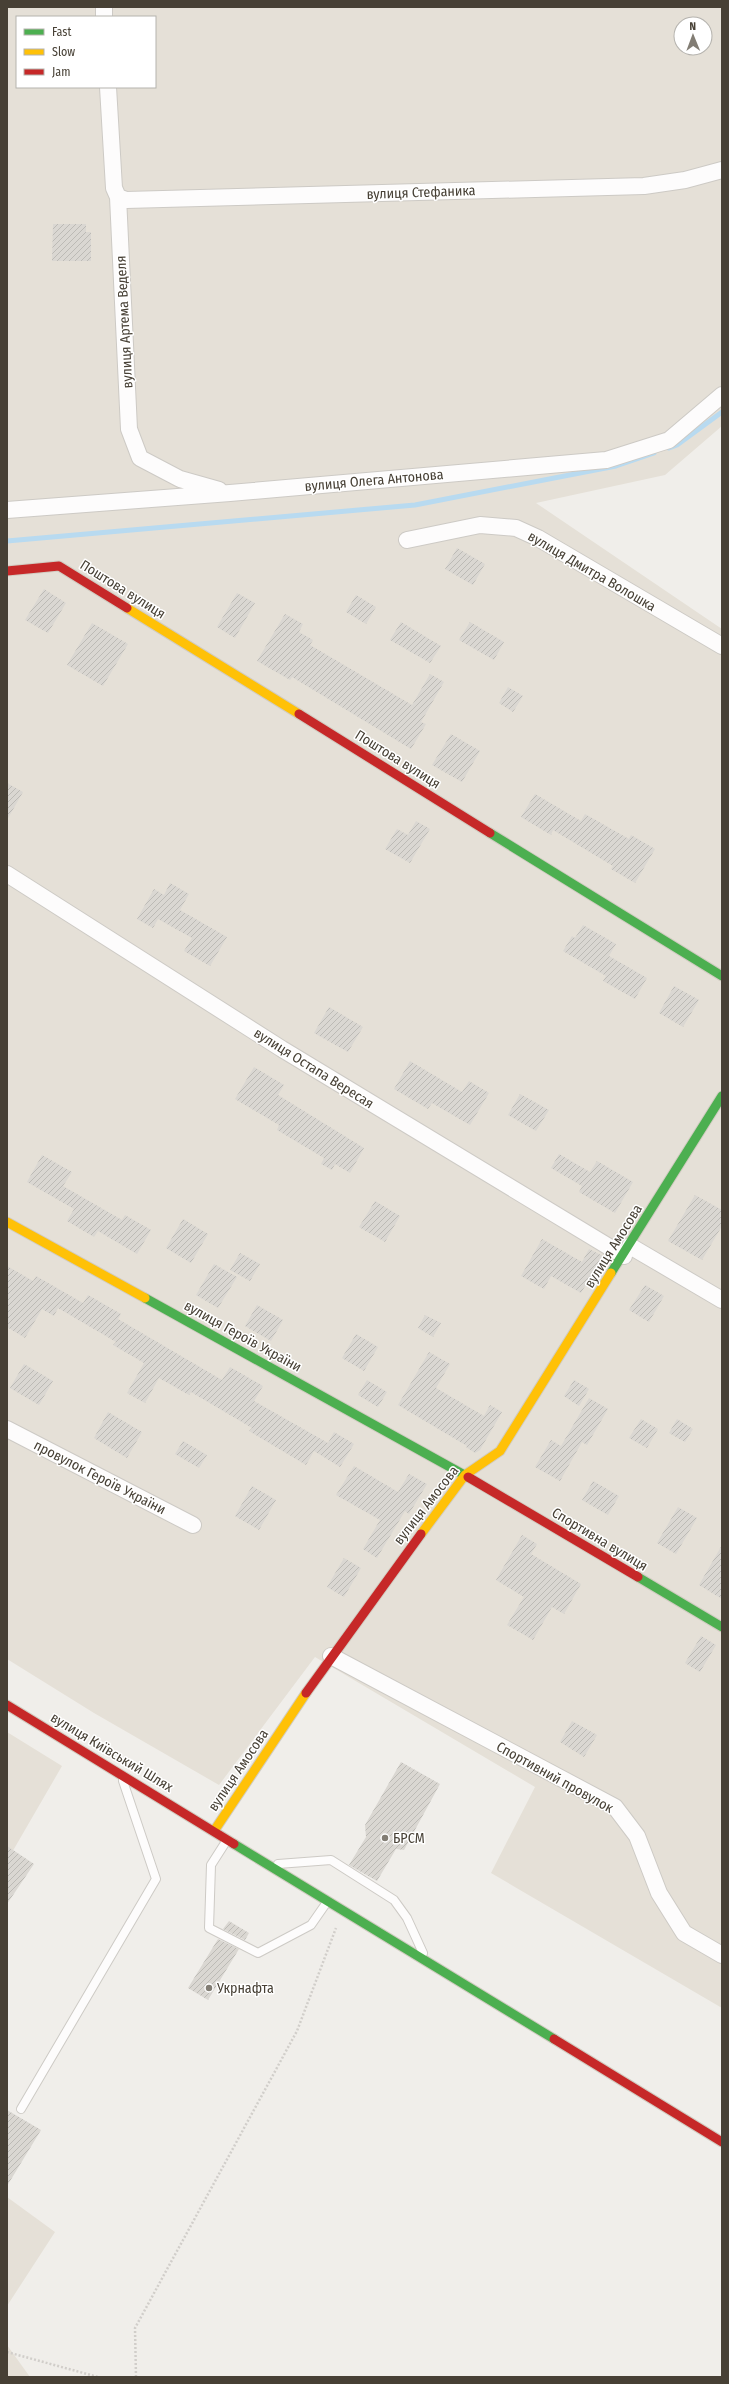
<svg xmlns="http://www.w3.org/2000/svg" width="729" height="2384" font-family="'Fira Sans Condensed',sans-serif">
	<defs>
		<pattern id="building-hatch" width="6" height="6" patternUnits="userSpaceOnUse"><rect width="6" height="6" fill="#dad7d2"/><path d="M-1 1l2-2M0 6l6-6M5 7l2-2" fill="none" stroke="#bcbab5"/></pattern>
	</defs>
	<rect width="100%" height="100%" fill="#f0eeea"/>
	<path fill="#e5e0d7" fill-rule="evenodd" d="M 7,7 L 722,7 L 722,426 L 665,475 L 536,503 L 722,629 L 722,2008 L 491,1873 L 535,1787 L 315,1657 L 219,1785 L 94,1713 L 7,1659 ZM 17,17 L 155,17 L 155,87 L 17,87 ZM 681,24 L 705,24 L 705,48 L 681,48 Z
		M 7,1732 L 62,1766 L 7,1861 Z
		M 7,2197 L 55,2232 L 7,2306 Z
		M 7,2345 L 30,2377 L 7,2377 Z"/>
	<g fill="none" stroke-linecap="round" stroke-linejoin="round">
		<path stroke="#b8daf0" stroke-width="5" d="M 669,448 L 677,445 L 722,412
			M 7,541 L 415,505 L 616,466 L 654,453"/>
	</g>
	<path fill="url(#building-hatch)" d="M 53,224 L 86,224 L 86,232 L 91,232 L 91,261 L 52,261 Z
		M 457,548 L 485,564 L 473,585 L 445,569 Z
		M 44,589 L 66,603 L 48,633 L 25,620 Z
		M 237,593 L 255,603 L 235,638 L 217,627 Z
		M 356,595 L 376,607 L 366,624 L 346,612 Z
		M 285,614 L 303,624 L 299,632 L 313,640 L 310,645 L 412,705 L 430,674 L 444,682 L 421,722 L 426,724 L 411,749 L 292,677 L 290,680 L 257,661 Z
		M 401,622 L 441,646 L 430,663 L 390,640 Z
		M 470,622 L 504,642 L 494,660 L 459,640 Z
		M 92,623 L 128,644 L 103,686 L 67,665 Z
		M 508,687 L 523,696 L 513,712 L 499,703 Z
		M 451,734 L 480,751 L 462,782 L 432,765 Z
		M 7,783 L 23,792 L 7,820 Z
		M 535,794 L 581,821 L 585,814 L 629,839 L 631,835 L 655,849 L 635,883 L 611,869 L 613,866 L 553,830 L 551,835 L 521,817 Z
		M 416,821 L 430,829 L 410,863 L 385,849 L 397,829 L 408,835 Z
		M 170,883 L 189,894 L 180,910 L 227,937 L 210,966 L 184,951 L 192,938 L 158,919 L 153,928 L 137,919 L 154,889 L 164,895 Z
		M 583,925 L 616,944 L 609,956 L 647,978 L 635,999 L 603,981 L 606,976 L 563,951 L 572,936 L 575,938 Z
		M 674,986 L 699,1000 L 683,1027 L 659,1013 Z
		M 329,1007 L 363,1027 L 348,1052 L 314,1033 Z
		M 410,1061 L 462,1092 L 469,1081 L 489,1093 L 470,1125 L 432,1103 L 428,1109 L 394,1089 Z
		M 254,1067 L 284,1085 L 278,1095 L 364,1148 L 350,1173 L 335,1164 L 332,1170 L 321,1164 L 324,1158 L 277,1130 L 279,1125 L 235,1099 Z
		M 520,1094 L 549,1110 L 536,1131 L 508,1115 Z
		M 559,1154 L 590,1172 L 597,1161 L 633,1182 L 615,1213 L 579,1192 L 582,1186 L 551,1168 Z
		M 42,1155 L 72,1172 L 63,1186 L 122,1220 L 125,1215 L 151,1230 L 137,1254 L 98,1231 L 94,1237 L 67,1221 L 74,1209 L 27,1182 Z
		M 695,1195 L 722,1210 L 722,1226 L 702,1260 L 668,1241 Z
		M 375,1201 L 400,1216 L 385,1242 L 359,1227 Z
		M 183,1219 L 208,1234 L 191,1263 L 166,1248 Z
		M 542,1239 L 582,1262 L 589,1249 L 603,1256 L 581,1293 L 551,1276 L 544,1289 L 521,1276 Z
		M 240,1253 L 260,1264 L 250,1281 L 230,1270 Z
		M 214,1264 L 237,1277 L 218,1308 L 196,1295 Z
		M 7,1266 L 33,1281 L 36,1276 L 83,1303 L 88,1295 L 121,1314 L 118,1319 L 222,1380 L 230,1367 L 263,1386 L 254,1401 L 328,1443 L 334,1432 L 354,1444 L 340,1467 L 314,1451 L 306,1465 L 249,1431 L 252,1428 L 191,1392 L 189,1395 L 159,1378 L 145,1403 L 127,1393 L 144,1363 L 113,1345 L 116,1342 L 58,1308 L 54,1316 L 42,1309 L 25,1338 L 7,1327 Z
		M 645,1285 L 664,1296 L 649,1322 L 629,1310 Z
		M 257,1305 L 283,1320 L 271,1341 L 245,1326 Z
		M 425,1315 L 441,1323 L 433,1337 L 418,1328 Z
		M 356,1334 L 378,1347 L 364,1371 L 342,1358 Z
		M 429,1352 L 450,1364 L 436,1388 L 484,1416 L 490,1405 L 502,1412 L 480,1450 L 475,1453 L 466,1447 L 467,1446 L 398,1405 Z
		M 24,1364 L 53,1381 L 39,1405 L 10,1388 Z
		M 367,1380 L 387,1392 L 378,1407 L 358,1395 Z
		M 574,1380 L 589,1389 L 579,1406 L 564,1396 Z
		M 589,1398 L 608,1409 L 587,1445 L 582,1442 L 560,1481 L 535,1467 L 551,1440 L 561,1446 Z
		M 108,1412 L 142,1432 L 127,1458 L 94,1438 Z
		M 641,1419 L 658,1429 L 647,1448 L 629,1438 Z
		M 677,1419 L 693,1429 L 685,1442 L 669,1433 Z
		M 183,1441 L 207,1455 L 199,1468 L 175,1454 Z
		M 354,1466 L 398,1492 L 409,1474 L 427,1484 L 409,1514 L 405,1511 L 377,1558 L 363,1549 L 380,1520 L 336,1495 Z
		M 593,1481 L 619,1496 L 608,1515 L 582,1500 Z
		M 252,1486 L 276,1500 L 259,1530 L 235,1516 Z
		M 678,1507 L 697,1518 L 676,1554 L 657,1543 Z
		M 522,1535 L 537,1544 L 531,1554 L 581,1584 L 564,1614 L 552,1607 L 533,1640 L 507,1625 L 524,1597 L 496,1580 Z
		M 722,1545 L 722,1599 L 699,1585 Z
		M 344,1558 L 361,1568 L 344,1597 L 327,1587 Z
		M 701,1636 L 716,1645 L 700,1672 L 685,1663 Z
		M 572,1721 L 597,1735 L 584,1757 L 560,1742 Z
		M 401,1762 L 440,1784 L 404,1850 L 396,1849 L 377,1881 L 349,1865 L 366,1837 L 365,1825 Z
		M 7,1846 L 34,1864 L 7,1904 Z
		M 229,1921 L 249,1933 L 245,1940 L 223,1929 Z
		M 218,1939 L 239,1949 L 208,2000 L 188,1988 Z
		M 7,2110 L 41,2130 L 7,2186 Z"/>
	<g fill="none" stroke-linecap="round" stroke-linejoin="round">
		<g stroke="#cdcac5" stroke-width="10">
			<path id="lane" d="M 227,1840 L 211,1865 L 209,1928 L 258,1953 L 311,1925 L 327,1902
				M 278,1864 L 331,1860 L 394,1900 L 407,1918 L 423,1953
				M 21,2109 L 156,1879 L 123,1781"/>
		</g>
		<g stroke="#cdcac5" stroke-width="18">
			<path id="street" d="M 104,7 L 104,17
				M 108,87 L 114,188 L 118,197 L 129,429 L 140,458 L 180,479 L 219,490
				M 118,197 L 126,200 L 644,186 L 685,180 L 722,170
				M 7,510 L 230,493 L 606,460 L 669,440 L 722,395
				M 407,540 L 480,525 L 516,528 L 538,538 L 722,646
				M 7,874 L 282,1049 L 624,1256
				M 630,1246 L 722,1300
				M 7,1429 L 193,1525
				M 331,1656 L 615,1807 L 637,1836 L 659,1893 L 684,1933 L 722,1955"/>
		</g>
		<g stroke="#d1ccc1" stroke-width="11">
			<path id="fast" d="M 490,833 L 722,976
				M 611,1273 L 722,1096
				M 145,1298 L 468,1477
				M 638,1577 L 722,1627
				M 234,1844 L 554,2039"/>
		</g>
		<g stroke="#d1ccc1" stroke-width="11">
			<path id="slow" d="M 127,608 L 299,714
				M 7,1222 L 145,1298
				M 421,1534 L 465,1475 L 500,1451 L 611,1273
				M 214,1831 L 306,1693"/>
		</g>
		<g stroke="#d1ccc1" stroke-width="11">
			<path id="jam" d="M 7,571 L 59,566 L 127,608
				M 299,714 L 490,833
				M 468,1477 L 638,1577
				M 306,1693 L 421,1534
				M 7,1705 L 234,1844
				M 554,2039 L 722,2142"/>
		</g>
		<path stroke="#d1ceca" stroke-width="2.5" stroke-dasharray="2 2" stroke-linecap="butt" d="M 7,2352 L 98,2377
			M 136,2377 L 135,2328 L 297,2031 L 336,1928"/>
		<use href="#lane" stroke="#fdfcfc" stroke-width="8"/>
		<use href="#street" stroke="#fdfcfc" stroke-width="16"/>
		<use href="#fast" stroke="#4caf50" stroke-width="9"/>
		<use href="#slow" stroke="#ffc107" stroke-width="9"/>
		<use href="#jam" stroke="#c62828" stroke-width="9"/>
	</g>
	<g fill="#827d74" stroke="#fff" stroke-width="1.5">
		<circle cx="385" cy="1838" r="4"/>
		<circle cx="209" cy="1988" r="4"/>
	</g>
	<g text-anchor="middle" stroke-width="3" stroke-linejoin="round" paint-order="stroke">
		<g font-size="14" fill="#474035" stroke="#fff">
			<text transform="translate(421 192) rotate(-2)" y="5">вулиця Стефаника</text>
			<text transform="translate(124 322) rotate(-93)" y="5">вулиця Артема Веделя</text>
			<text transform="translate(374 480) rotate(-5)" y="5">вулиця Олега Антонова</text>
			<text transform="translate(592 571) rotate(30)" y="5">вулиця Дмитра Волошка</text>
			<text transform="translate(123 589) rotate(32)" y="5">Поштова вулиця</text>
			<text transform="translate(398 759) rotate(32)" y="5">Поштова вулиця</text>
			<text transform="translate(314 1068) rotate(32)" y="5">вулиця Остапа Вересая</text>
			<text transform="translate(613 1246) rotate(-58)" y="5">вулиця Амосова</text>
			<text transform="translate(243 1336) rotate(29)" y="5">вулиця Героїв України</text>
			<text transform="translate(100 1477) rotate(27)" y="5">провулок Героїв України</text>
			<text transform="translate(426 1505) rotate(-52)" y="5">вулиця Амосова</text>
			<text transform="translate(600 1539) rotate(31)" y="5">Спортивна вулиця</text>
			<text transform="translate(112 1752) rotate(31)" y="5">вулиця Київський Шлях</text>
			<text transform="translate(238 1770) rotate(-56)" y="5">вулиця Амосова</text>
			<text transform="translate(555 1777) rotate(29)" y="5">Спортивний провулок</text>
		</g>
		<g font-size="14" fill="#474035" stroke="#fff" text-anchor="start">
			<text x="393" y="1843">БРСМ</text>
			<text x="217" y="1993">Укрнафта</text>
		</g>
	</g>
	<rect width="729" height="2384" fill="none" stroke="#474035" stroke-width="16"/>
	<rect x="16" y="16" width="140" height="72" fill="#ffffff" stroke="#b5b3ae"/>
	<rect x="24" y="29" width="20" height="6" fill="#4caf50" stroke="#b5b3ae"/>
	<text x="52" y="36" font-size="12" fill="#474035">Fast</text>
	<rect x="24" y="49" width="20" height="6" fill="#ffc107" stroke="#b5b3ae"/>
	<text x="52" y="56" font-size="12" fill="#474035">Slow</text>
	<rect x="24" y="69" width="20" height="6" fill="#c62828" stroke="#b5b3ae"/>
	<text x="52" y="76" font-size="12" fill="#474035">Jam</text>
	<g transform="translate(693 36) rotate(359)"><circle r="19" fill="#ffffff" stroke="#b5b3ae"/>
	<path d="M0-3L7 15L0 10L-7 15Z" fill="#827d74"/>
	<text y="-6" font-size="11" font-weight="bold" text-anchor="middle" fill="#474035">N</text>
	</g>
</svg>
